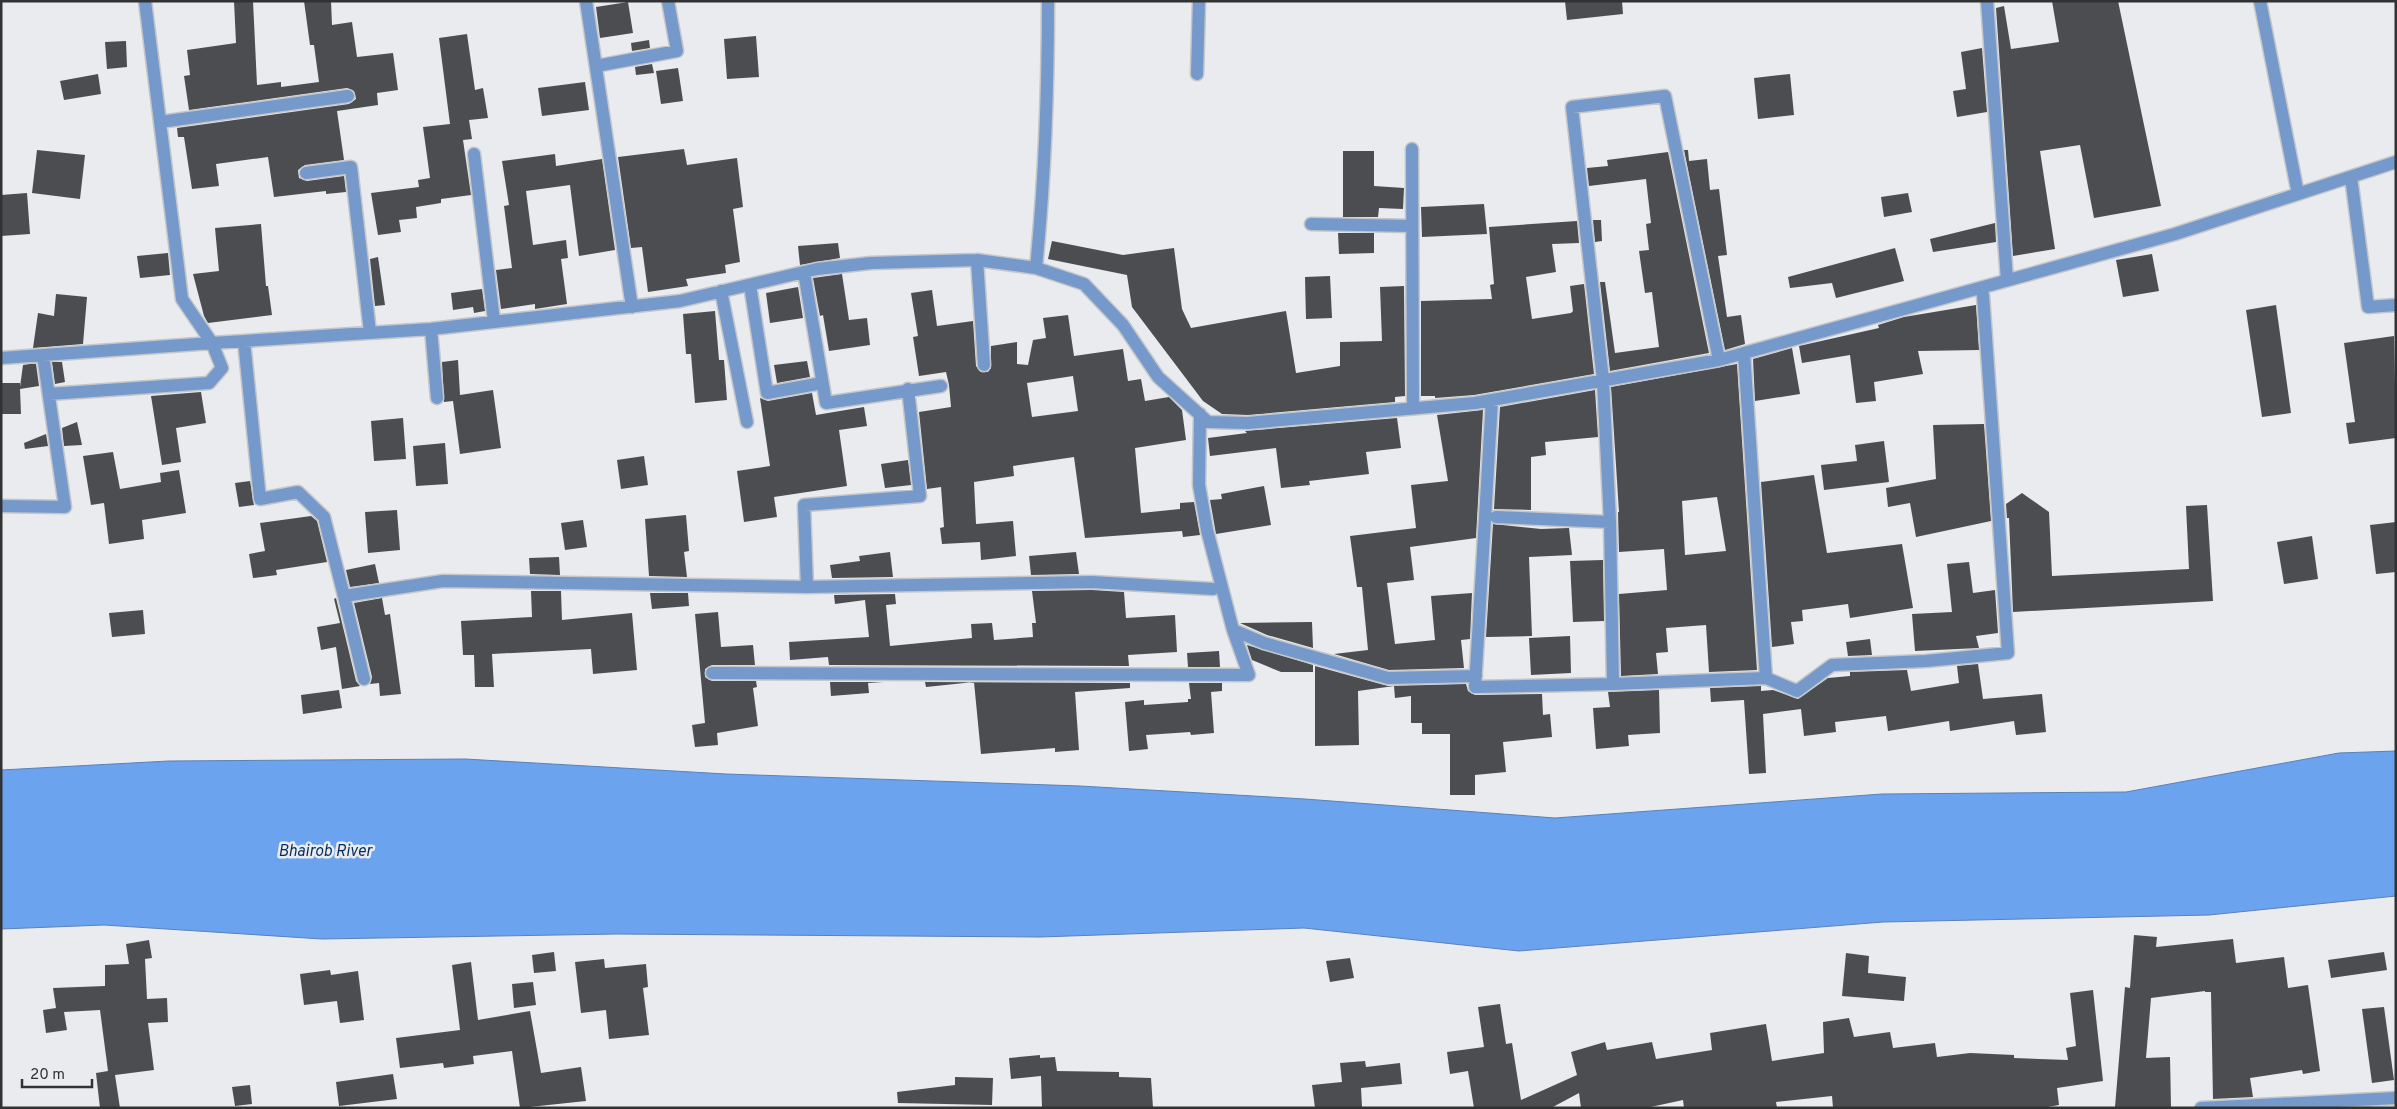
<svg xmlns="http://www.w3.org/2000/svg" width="2397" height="1109" font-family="Overpass,sans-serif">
	<rect width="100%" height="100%" fill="#e9ebef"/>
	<path fill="#6ba3ef" stroke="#5a81b7" d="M 2396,751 L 2396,896 L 2209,915 L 1883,922 L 1519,951 L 1304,928 L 1040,937 L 617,934 L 322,939 L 104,925 L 1,929 L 1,770 L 169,761 L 465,759 L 726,774 L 1080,786 L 1305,799 L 1555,818 L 1882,794 L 2126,792 L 2339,753 Z"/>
	<path fill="#4c4d50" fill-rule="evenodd" d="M 234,1 L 253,1 L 257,85 L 281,82 L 281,87 L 319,82 L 314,45 L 310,45 L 304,1 L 331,1 L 332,25 L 352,22 L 357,57 L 393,53 L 398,90 L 377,93 L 378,105 L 337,111 L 344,160 L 305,165 L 298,170 L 299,178 L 307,181 L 344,176 L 346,192 L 326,194 L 326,191 L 274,197 L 268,157 L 216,164 L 219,186 L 192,189 L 184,137 L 178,137 L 177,128 L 349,104 L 356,99 L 354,91 L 347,88 L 189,110 L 184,76 L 190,75 L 187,50 L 236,43 Z
		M 1565,1 L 1622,1 L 1623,14 L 1567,20 Z
		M 2052,1 L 2118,1 L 2161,206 L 2094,218 L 2080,145 L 2040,151 L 2055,249 L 2013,256 L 1996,8 L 2004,6 L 2011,49 L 2059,42 Z
		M 628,2 L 633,33 L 600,38 L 596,7 Z
		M 467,34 L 475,90 L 483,88 L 488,118 L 469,120 L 472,139 L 463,140 L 471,195 L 441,199 L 441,203 L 416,207 L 417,218 L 399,220 L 401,232 L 378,235 L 371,193 L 419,187 L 418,180 L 430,178 L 423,127 L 450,124 L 439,38 Z
		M 756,36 L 759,77 L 727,79 L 724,39 Z
		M 649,40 L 650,48 L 632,51 L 631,43 Z
		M 126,41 L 127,67 L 107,69 L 105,42 Z
		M 1982,48 L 1987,112 L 1957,117 L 1953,91 L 1966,89 L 1961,52 Z
		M 652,64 L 654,73 L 636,75 L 635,67 Z
		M 678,68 L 683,101 L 661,104 L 656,71 Z
		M 98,74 L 101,94 L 64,100 L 60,81 Z
		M 1790,74 L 1794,115 L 1758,119 L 1754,78 Z
		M 585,82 L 589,110 L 542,116 L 538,88 Z
		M 684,149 L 687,165 L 737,158 L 743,207 L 733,209 L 740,262 L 725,265 L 726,273 L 686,279 L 688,286 L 648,292 L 642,247 L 631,248 L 618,157 Z
		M 37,150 L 85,155 L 80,199 L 32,193 Z
		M 1684,150 L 1688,150 L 1689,161 L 1707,159 L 1710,190 L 1719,189 L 1727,255 L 1718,256 L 1727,317 L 1741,315 L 1745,344 L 1725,350 Z
		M 1343,151 L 1374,151 L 1374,186 L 1404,188 L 1403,209 L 1379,208 L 1378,217 L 1343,217 Z
		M 1668,152 L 1709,353 L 1610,371 L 1600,282 L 1605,282 L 1615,353 L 1659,347 L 1652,292 L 1645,293 L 1639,251 L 1649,250 L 1646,224 L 1651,223 L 1646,179 L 1589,186 L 1587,168 L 1608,166 L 1607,160 Z
		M 555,154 L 556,166 L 602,159 L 615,250 L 579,256 L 570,185 L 526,191 L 533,245 L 566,240 L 568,258 L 561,259 L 567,304 L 535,309 L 535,304 L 501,309 L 496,270 L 512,268 L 504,206 L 509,205 L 502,161 Z
		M 27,193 L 30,234 L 1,236 L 1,195 Z
		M 1908,193 L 1912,212 L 1884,217 L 1881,197 Z
		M 1484,204 L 1487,234 L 1422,237 L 1421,207 Z
		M 1593,220 L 1601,220 L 1602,241 L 1595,242 Z
		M 1577,221 L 1579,243 L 1552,244 L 1556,272 L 1526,277 L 1532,319 L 1571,313 L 1573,311 L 1570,286 L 1584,284 L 1594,374 L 1474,395 L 1435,398 L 1435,396 L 1421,396 L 1421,301 L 1492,299 L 1490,285 L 1494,284 L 1489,227 Z
		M 1995,223 L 1996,242 L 1933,252 L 1930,239 Z
		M 261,224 L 266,286 L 268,286 L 272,315 L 208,323 L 204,316 L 193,274 L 219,271 L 215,228 Z
		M 1338,233 L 1374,233 L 1374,253 L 1339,254 Z
		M 1052,241 L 1123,255 L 1174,248 L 1182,309 L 1191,328 L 1286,311 L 1296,373 L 1340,366 L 1340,342 L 1382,341 L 1380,287 L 1404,286 L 1405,396 L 1395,397 L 1395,402 L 1248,415 L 1222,414 L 1203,401 L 1132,307 L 1127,275 L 1048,259 Z
		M 838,243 L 840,258 L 800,265 L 798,246 Z
		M 1895,248 L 1904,281 L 1836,298 L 1832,283 L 1790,288 L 1788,277 Z
		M 168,253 L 170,275 L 140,278 L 137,256 Z
		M 2152,254 L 2159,291 L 2123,297 L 2116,260 Z
		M 378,257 L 385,305 L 375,306 L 370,259 Z
		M 842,274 L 849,320 L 867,318 L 870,345 L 829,351 L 823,315 L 820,316 L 813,278 Z
		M 1330,276 L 1332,318 L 1306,319 L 1305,277 Z
		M 798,287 L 803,318 L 770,323 L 766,293 Z
		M 482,289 L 485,311 L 474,313 L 473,307 L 453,310 L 451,293 Z
		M 932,290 L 937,326 L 973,321 L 976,366 L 981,372 L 988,372 L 991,368 L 991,346 L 1017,342 L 1017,364 L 1028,365 L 1033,340 L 1046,338 L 1043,318 L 1068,315 L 1074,356 L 1123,349 L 1128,381 L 1141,379 L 1145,401 L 1169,397 L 1182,410 L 1186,440 L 1135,448 L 1141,513 L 1180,509 L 1180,503 L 1194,502 L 1200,535 L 1183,537 L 1182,531 L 1085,538 L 1074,457 L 1013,466 L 1014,476 L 974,482 L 976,524 L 1013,521 L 1016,556 L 981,560 L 980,542 L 942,544 L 940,528 L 944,527 L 941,487 L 927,489 L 919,412 L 951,407 L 949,385 L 946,372 L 919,376 L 913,337 L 918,336 L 911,293 ZM 1073,376 L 1078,411 L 1032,417 L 1027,383 Z
		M 56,294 L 87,297 L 83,344 L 33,348 L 38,313 L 54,316 Z
		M 1976,305 L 1979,350 L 1918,351 L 1923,374 L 1874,382 L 1876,401 L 1856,403 L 1850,355 L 1802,363 L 1799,346 L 1879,328 L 1878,325 L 1904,317 Z
		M 2276,305 L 2291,413 L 2262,417 L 2246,310 Z
		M 715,311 L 719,360 L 724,360 L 727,400 L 695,403 L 691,354 L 686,354 L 683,314 Z
		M 2394,336 L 2396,438 L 2349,444 L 2346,423 L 2355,422 L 2344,343 Z
		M 1792,348 L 1800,394 L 1755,401 L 1753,359 Z
		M 458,360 L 460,395 L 493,390 L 501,448 L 460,454 L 453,401 L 444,402 L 442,362 Z
		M 807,361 L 810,377 L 777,383 L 774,365 Z
		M 52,362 L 62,362 L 65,382 L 55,384 Z
		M 30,364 L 36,364 L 39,386 L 20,389 L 21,414 L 1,414 L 1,383 L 20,383 L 20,387 L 23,365 Z
		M 1737,364 L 1757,670 L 1709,672 L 1706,625 L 1666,628 L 1668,652 L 1656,653 L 1658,674 L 1621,676 L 1619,594 L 1667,590 L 1664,549 L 1619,552 L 1618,512 L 1619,512 L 1611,387 ZM 1717,497 L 1726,551 L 1685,555 L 1682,501 Z
		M 1595,390 L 1598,437 L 1545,442 L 1546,455 L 1531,457 L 1531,510 L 1494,509 L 1500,407 Z
		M 201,392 L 206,423 L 176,428 L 181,462 L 162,465 L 151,396 Z
		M 812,393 L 816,415 L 864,407 L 867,426 L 839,430 L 847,486 L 774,497 L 777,517 L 744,522 L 737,471 L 770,466 L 760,398 L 768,401 Z
		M 1483,410 L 1476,538 L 1410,547 L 1414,580 L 1387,583 L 1395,644 L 1435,640 L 1431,596 L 1472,593 L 1470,639 L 1461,640 L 1464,668 L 1389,670 L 1334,654 L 1368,650 L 1362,587 L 1357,587 L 1350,536 L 1416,528 L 1411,485 L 1448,481 L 1437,415 Z
		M 403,418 L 406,459 L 374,461 L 371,421 Z
		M 1397,418 L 1401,448 L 1366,452 L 1369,474 L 1309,481 L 1310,485 L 1281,488 L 1276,448 L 1210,456 L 1208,438 L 1247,433 L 1245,431 Z
		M 77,422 L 82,445 L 64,446 L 62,428 Z
		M 1984,424 L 1991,521 L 1916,537 L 1910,503 L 1888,507 L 1886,488 L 1936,479 L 1933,425 Z
		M 46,434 L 48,446 L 25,449 L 24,443 Z
		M 1884,441 L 1889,482 L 1824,490 L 1821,465 L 1857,461 L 1855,445 Z
		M 445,443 L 448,484 L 416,486 L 413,446 Z
		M 113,452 L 120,489 L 161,482 L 160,473 L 179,470 L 186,513 L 142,520 L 144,539 L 109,544 L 104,503 L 91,505 L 83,456 Z
		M 644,456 L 648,485 L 621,489 L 617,460 Z
		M 908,460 L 911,485 L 885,488 L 881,464 Z
		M 1814,475 L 1827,553 L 1902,544 L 1913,608 L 1850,618 L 1848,604 L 1802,610 L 1803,621 L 1791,622 L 1794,644 L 1772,647 L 1761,482 Z
		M 250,481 L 254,505 L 239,507 L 235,483 Z
		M 1264,486 L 1271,525 L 1216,534 L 1210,500 L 1222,499 L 1221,494 Z
		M 2022,493 L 2049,512 L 2052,576 L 2189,569 L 2186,506 L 2207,505 L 2213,601 L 2013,612 L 2009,518 L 2007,518 L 2006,504 Z
		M 397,510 L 400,550 L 368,553 L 365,512 Z
		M 686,515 L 689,551 L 684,552 L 687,577 L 649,576 L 645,519 Z
		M 311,516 L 317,521 L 327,562 L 276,570 L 277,575 L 253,578 L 249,554 L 265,551 L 260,523 Z
		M 583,520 L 587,547 L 565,550 L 561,523 Z
		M 2396,522 L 2396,572 L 2376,574 L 2370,525 Z
		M 1493,524 L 1541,529 L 1569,528 L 1572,555 L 1529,557 L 1532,636 L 1486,637 Z
		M 2312,536 L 2318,579 L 2284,584 L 2277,542 Z
		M 890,552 L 893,577 L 832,578 L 830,565 L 860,561 L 859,556 Z
		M 1076,552 L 1079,574 L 1031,575 L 1029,556 Z
		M 559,557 L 560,575 L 530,574 L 529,558 Z
		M 1603,560 L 1604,621 L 1573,622 L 1570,561 Z
		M 1969,562 L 1973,593 L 1995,590 L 1998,633 L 1976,636 L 1979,648 L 1915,651 L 1912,614 L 1952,612 L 1947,564 Z
		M 375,564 L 379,583 L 350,587 L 346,570 Z
		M 1092,590 L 1124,592 L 1126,618 L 1175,615 L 1177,652 L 1128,655 L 1129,666 L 829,665 L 828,657 L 790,660 L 789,642 L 869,637 L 865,600 L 835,604 L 834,595 L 895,594 L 896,604 L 886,605 L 890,646 L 972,638 L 971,624 L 992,623 L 994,640 L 1033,637 L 1032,623 L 1036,623 L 1032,591 Z
		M 531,591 L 561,591 L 562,620 L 632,613 L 637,670 L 593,674 L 591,649 L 492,654 L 494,687 L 475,687 L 474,655 L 463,655 L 461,621 L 532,617 Z
		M 650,593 L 688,593 L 689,606 L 652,609 Z
		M 336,598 L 356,681 L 360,686 L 342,689 L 336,647 L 321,650 L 317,627 L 340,623 L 334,599 Z
		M 382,598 L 385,615 L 390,614 L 401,694 L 380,696 L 379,683 L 370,684 L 372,677 L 354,603 Z
		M 143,610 L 145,634 L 112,637 L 109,613 Z
		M 718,612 L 721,647 L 753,645 L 755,665 L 712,665 L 705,669 L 705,677 L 712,681 L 756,681 L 757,687 L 753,688 L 758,726 L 717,733 L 718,745 L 695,747 L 692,725 L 705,723 L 695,614 Z
		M 1312,622 L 1313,648 L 1267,635 L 1240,623 Z
		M 1570,636 L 1571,673 L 1531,675 L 1529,638 Z
		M 1870,639 L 1872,655 L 1848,656 L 1846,642 Z
		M 1247,645 L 1313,665 L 1313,672 L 1281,672 L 1252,660 Z
		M 1219,651 L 1220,667 L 1188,667 L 1187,653 Z
		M 1978,664 L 1983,699 L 2042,694 L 2046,732 L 2016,735 L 2014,721 L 1950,731 L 1949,721 L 1888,731 L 1886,716 L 1835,722 L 1836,732 L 1804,736 L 1801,709 L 1763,714 L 1766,773 L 1749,774 L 1744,700 L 1711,702 L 1710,688 L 1761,686 L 1761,691 L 1773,690 L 1798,699 L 1828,678 L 1850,676 L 1850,672 L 1907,670 L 1911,691 L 1959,683 L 1957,666 Z
		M 1315,666 L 1388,686 L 1466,684 L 1468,691 L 1475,695 L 1542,694 L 1543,715 L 1550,714 L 1552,737 L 1503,742 L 1506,772 L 1475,775 L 1475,795 L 1450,795 L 1450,734 L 1422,734 L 1422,723 L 1411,723 L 1411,696 L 1395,698 L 1394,686 L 1358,691 L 1359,745 L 1315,746 Z
		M 830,682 L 883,682 L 868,683 L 869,693 L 831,696 Z
		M 925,682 L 1130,683 L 1130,688 L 1075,692 L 1079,750 L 1055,752 L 1055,748 L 981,754 L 974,682 L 926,687 Z
		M 1189,683 L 1222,683 L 1222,691 L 1211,692 L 1214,733 L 1191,735 L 1190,732 L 1146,735 L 1148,749 L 1129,751 L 1125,702 L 1144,700 L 1144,705 L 1188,702 L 1188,699 L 1191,699 Z
		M 339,690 L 342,708 L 303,714 L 301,695 Z
		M 1659,690 L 1660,733 L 1628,735 L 1629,746 L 1596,749 L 1593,708 L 1610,707 L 1608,692 Z
		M 2134,935 L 2157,937 L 2156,947 L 2233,939 L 2236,963 L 2284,957 L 2288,988 L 2308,985 L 2320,1071 L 2303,1074 L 2302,1070 L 2250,1078 L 2253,1097 L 2213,1099 L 2211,992 L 2205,992 L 2205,991 L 2151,998 L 2146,1058 L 2170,1057 L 2171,1107 L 2115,1107 L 2125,987 L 2130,988 Z
		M 149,940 L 152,958 L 145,959 L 147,999 L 167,998 L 168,1022 L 148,1023 L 154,1070 L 115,1075 L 120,1108 L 100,1108 L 96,1073 L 108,1071 L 100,1010 L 64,1012 L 67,1030 L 46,1033 L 43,1010 L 56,1008 L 53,988 L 105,986 L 105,965 L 129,964 L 126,944 Z
		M 554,952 L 556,971 L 534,973 L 532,955 Z
		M 2384,952 L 2387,970 L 2331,978 L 2328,960 Z
		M 1846,953 L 1869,956 L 1868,973 L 1906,977 L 1904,1001 L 1842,996 Z
		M 1350,958 L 1354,978 L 1330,982 L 1326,961 Z
		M 604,959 L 605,968 L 646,964 L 648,987 L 643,988 L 649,1035 L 609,1039 L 606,1010 L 581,1013 L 575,962 Z
		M 471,962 L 478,1020 L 530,1011 L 541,1073 L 581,1067 L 586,1101 L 520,1108 L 512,1051 L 473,1056 L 474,1064 L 444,1068 L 443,1063 L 400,1068 L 396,1038 L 460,1030 L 452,965 Z
		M 330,970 L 331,975 L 358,971 L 364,1020 L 340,1023 L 337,1001 L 304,1005 L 300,974 Z
		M 533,982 L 536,1005 L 514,1008 L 512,984 Z
		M 2093,990 L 2103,1081 L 2057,1088 L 2059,1105 L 2042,1108 L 1833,1108 L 1832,1096 L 1776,1102 L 1777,1108 L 1684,1108 L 1683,1100 L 1646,1108 L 1581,1108 L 1579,1093 L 1551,1108 L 1474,1108 L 1468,1071 L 1450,1074 L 1447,1052 L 1484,1047 L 1478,1007 L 1500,1004 L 1506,1044 L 1512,1043 L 1521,1100 L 1577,1075 L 1571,1052 L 1605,1042 L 1607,1050 L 1652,1042 L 1656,1059 L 1712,1050 L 1710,1033 L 1766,1024 L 1772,1061 L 1824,1053 L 1823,1022 L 1849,1018 L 1854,1037 L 1890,1032 L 1893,1048 L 1935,1043 L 1937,1057 L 1970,1053 L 2014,1055 L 2014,1058 L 2068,1060 L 2066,1048 L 2076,1046 L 2070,993 Z
		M 2384,1007 L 2394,1080 L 2372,1083 L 2362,1009 Z
		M 1040,1055 L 1040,1058 L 1055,1057 L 1057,1071 L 1119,1072 L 1119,1077 L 1151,1078 L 1153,1108 L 1042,1108 L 1041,1076 L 1011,1079 L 1009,1058 Z
		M 1365,1061 L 1366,1067 L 1400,1063 L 1402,1084 L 1361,1088 L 1362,1107 L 1315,1108 L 1312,1085 L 1342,1082 L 1340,1063 Z
		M 393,1074 L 397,1099 L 339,1106 L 336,1082 Z
		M 955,1077 L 993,1078 L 992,1105 L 898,1103 L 897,1092 L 955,1085 Z
		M 250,1085 L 252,1104 L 235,1106 L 232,1087 Z"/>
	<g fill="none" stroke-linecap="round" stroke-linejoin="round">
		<g stroke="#c4c6c9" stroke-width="15">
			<path id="minor" d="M 145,1 L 182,299 L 212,343 L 431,329 L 680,301 L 817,269 L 871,263 L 977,260 L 1036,268 L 1084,284 L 1123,325 L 1158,377 L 1208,422 L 1248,423 L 1475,403 L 1719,360 L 2175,234 L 2396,162
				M 586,1 L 632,307
				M 1987,1 L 2007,280
				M 2260,1 L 2298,194
				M 596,66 L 677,51 L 668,1
				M 1197,74 L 1199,1
				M 160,122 L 348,96
				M 1412,149 L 1413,408
				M 474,154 L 494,321
				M 306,173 L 351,167 L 370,332
				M 2351,177 L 2368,307 L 2396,305
				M 1311,224 L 1412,226
				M 977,260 L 984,365
				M 1036,268 C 1045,178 1048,91 1048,1
				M 804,272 L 826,403 L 941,386
				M 750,285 L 767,393 L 822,383
				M 721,291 L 747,422
				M 431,329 L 437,398
				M 244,341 L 260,499 L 298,492 L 324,517 L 344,596 L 443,581 L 807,587 L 1092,582 L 1213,589
				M 1744,353 L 1766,678 L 1797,691 L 1832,665 L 1926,661 L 2008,653 L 1983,295
				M 1,358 L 212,343 L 222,368 L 209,383 L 49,394
				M 1719,360 L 1665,96 L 1572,107 L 1603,380 L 1610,522 L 1613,684 L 1766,678
				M 1492,400 L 1475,687 L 1613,684
				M 1200,414 L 1199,485 L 1207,530 L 1233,630 L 1264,643 L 1388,678 L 1476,676
				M 1,506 L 65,507 L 43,355
				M 1496,517 L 1610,522
				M 807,587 L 804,505 L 920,496 L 908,389
				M 344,596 L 364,679
				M 712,673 L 1249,675 L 1233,630
				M 2201,1108 L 2396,1098"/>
		</g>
		<use href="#minor" stroke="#7599cb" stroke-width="12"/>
	</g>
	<g text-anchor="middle" stroke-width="5" stroke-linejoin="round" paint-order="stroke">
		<g font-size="16" font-style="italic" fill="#062d5d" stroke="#e9ebef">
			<text x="325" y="856">Bhairob River</text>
		</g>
	</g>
	<rect width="2397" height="1109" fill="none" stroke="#313233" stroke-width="5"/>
	<path d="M22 1079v8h70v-8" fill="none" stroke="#313233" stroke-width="2.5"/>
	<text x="30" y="1079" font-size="15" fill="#313233" stroke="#e9ebef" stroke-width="4" paint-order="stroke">20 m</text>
</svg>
